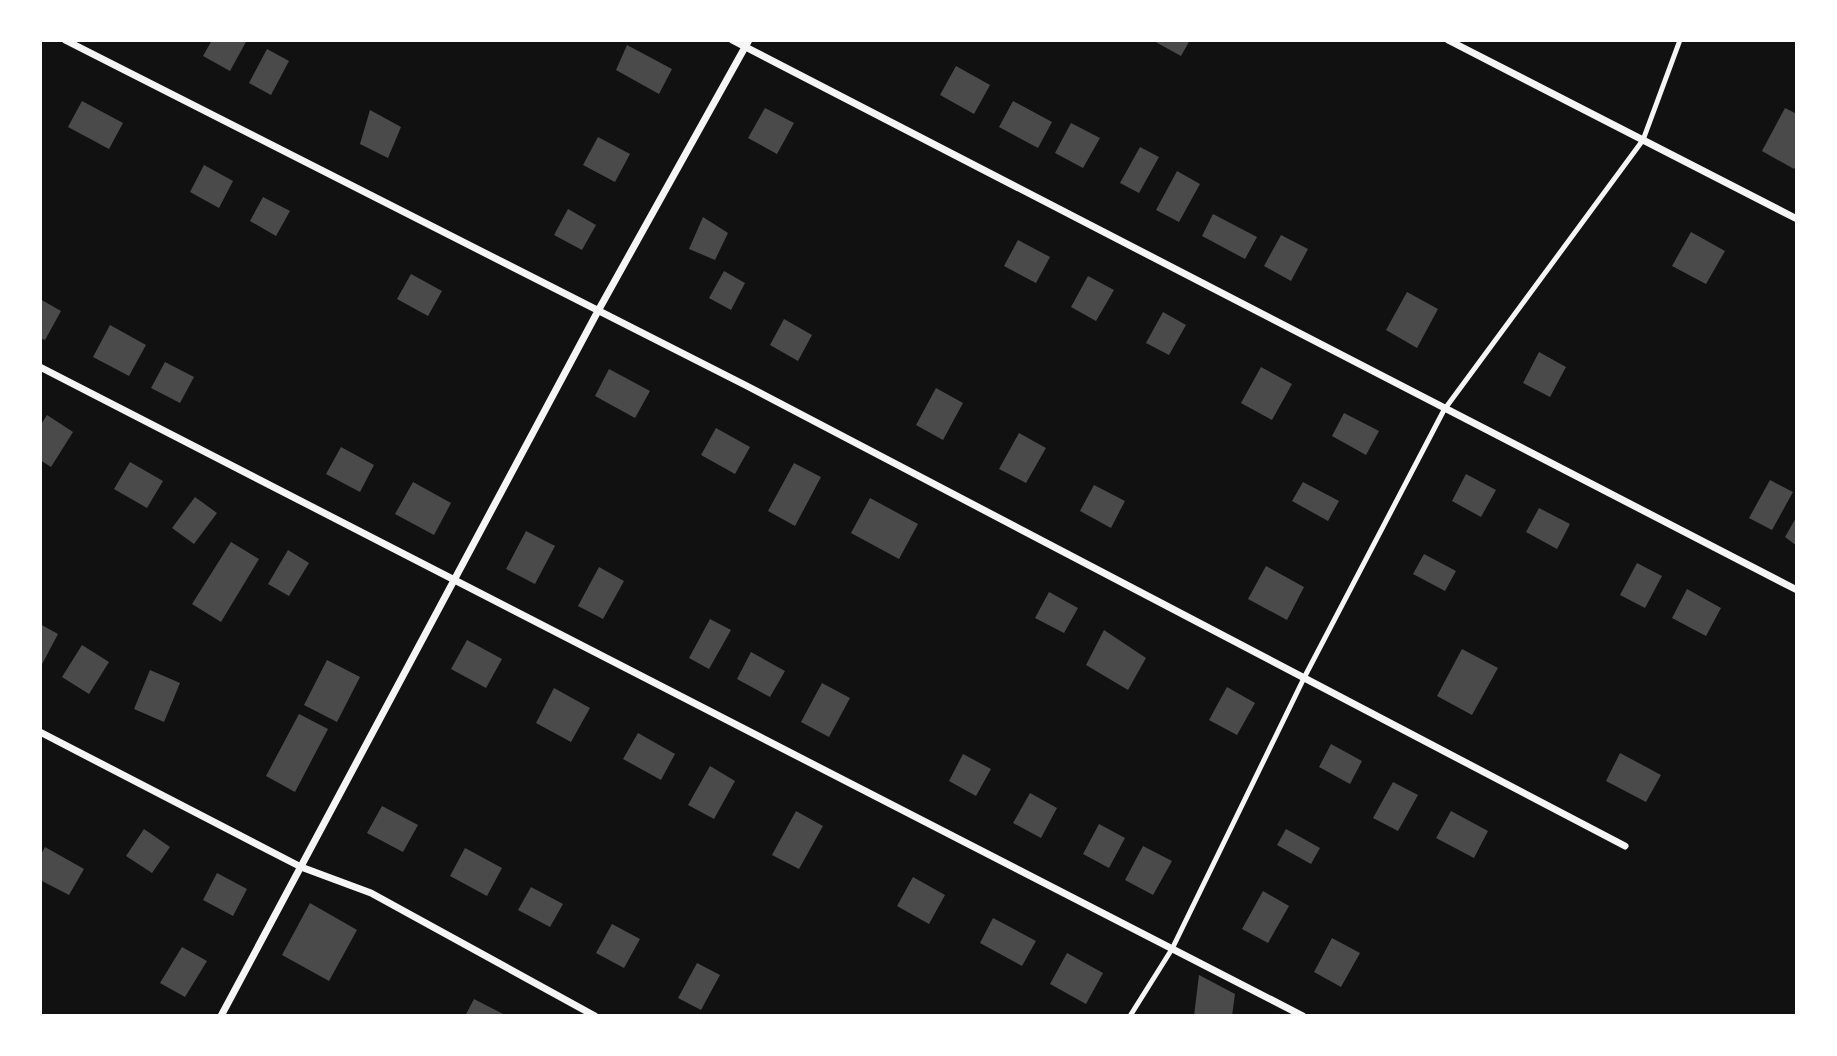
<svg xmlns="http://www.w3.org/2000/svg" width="1837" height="1056" font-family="'PT Sans',sans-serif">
	<rect width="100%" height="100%" fill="#111"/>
	<path fill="#4a4a4a" d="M 212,40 L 247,40 L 230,71 L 203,56 Z
		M 1152,40 L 1190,40 L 1181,56 Z
		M 627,45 L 672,69 L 659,94 L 616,70 Z
		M 267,49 L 289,61 L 271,95 L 249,83 Z
		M 956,66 L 990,85 L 974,114 L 940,95 Z
		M 82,101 L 123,123 L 109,149 L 68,127 Z
		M 1013,101 L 1052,122 L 1038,148 L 999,127 Z
		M 765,108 L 794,123 L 777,154 L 748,138 Z
		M 1785,108 L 1797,114 L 1797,164 L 1794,169 L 1762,151 Z
		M 370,110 L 401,127 L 388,158 L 360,144 Z
		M 1071,123 L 1100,138 L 1083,168 L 1055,153 Z
		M 598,137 L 630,154 L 615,182 L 583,165 Z
		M 1140,147 L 1159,157 L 1139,193 L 1120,183 Z
		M 204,165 L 233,181 L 219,208 L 190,192 Z
		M 1177,171 L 1200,184 L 1179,222 L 1156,210 Z
		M 263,197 L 290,211 L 276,236 L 250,221 Z
		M 568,209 L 596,225 L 582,250 L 554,235 Z
		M 1213,214 L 1257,237 L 1245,259 L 1202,236 Z
		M 703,217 L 728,233 L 715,260 L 689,249 Z
		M 1691,232 L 1725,251 L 1706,284 L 1672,266 Z
		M 1281,235 L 1308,249 L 1291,281 L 1264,266 Z
		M 1018,240 L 1050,257 L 1036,283 L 1004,266 Z
		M 724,271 L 745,283 L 731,310 L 709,298 Z
		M 411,274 L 442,291 L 428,316 L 397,299 Z
		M 1088,276 L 1114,290 L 1096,321 L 1071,307 Z
		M 1407,292 L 1438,309 L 1417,348 L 1386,330 Z
		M 40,299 L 61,311 L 45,340 L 40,338 Z
		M 1163,312 L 1186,325 L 1169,355 L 1146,343 Z
		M 784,319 L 812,335 L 798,361 L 770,345 Z
		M 110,325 L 146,345 L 129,376 L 93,357 Z
		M 1539,352 L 1566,367 L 1550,397 L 1523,383 Z
		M 165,362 L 194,377 L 180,403 L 151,388 Z
		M 1261,367 L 1292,384 L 1272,420 L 1241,403 Z
		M 609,369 L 650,391 L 635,418 L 595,396 Z
		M 936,388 L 963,403 L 943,440 L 916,425 Z
		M 1344,413 L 1379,431 L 1366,455 L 1332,436 Z
		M 47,415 L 73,432 L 51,467 L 40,460 L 40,426 Z
		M 716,428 L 750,447 L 735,474 L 701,455 Z
		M 1019,433 L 1046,448 L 1026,483 L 999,469 Z
		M 341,447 L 374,465 L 360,492 L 326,474 Z
		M 130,462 L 163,481 L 147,508 L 114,489 Z
		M 794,463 L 821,477 L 795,526 L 768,511 Z
		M 1466,474 L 1496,490 L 1481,517 L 1452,501 Z
		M 1770,480 L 1793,492 L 1772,530 L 1749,518 Z
		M 413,482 L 451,503 L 434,535 L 395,514 Z
		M 1303,482 L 1339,501 L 1328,521 L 1292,501 Z
		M 1094,485 L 1125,501 L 1111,528 L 1080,511 Z
		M 195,497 L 217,513 L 194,544 L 172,528 Z
		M 870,498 L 918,524 L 899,559 L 851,533 Z
		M 1539,508 L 1570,524 L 1557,549 L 1526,532 Z
		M 1797,516 L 1797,546 L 1785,537 Z
		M 526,531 L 555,546 L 535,584 L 506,569 Z
		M 231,542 L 259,559 L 221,622 L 192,604 Z
		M 288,550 L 309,563 L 289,596 L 268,584 Z
		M 1424,554 L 1456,571 L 1445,591 L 1413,574 Z
		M 1637,563 L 1662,576 L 1645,608 L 1620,595 Z
		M 1266,566 L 1304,587 L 1287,620 L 1248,599 Z
		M 599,567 L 624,581 L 603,619 L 578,606 Z
		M 1687,589 L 1721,608 L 1706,636 L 1672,618 Z
		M 1049,592 L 1078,608 L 1064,633 L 1035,618 Z
		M 710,619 L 731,630 L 709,669 L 689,658 Z
		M 40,624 L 58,634 L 40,668 Z
		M 1104,630 L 1146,658 L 1128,690 L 1086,665 Z
		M 467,640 L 502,659 L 486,688 L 451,669 Z
		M 82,645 L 109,662 L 89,694 L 62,677 Z
		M 1462,649 L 1498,668 L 1472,715 L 1437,696 Z
		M 751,652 L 785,671 L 770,697 L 737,679 Z
		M 327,660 L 360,677 L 337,722 L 304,705 Z
		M 150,670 L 180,683 L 164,722 L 134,709 Z
		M 822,683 L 850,698 L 829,737 L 801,722 Z
		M 1227,687 L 1255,703 L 1237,735 L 1209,720 Z
		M 554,688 L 590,708 L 571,742 L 536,723 Z
		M 299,714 L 328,729 L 295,792 L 266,776 Z
		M 638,733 L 675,754 L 661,780 L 623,759 Z
		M 1331,744 L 1362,761 L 1350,784 L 1319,767 Z
		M 1620,753 L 1661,775 L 1646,802 L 1606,781 Z
		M 963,754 L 991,769 L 976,796 L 949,781 Z
		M 710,766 L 735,781 L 714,819 L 688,805 Z
		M 1393,782 L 1418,795 L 1398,831 L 1373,818 Z
		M 1030,793 L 1057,808 L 1041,838 L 1013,823 Z
		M 382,806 L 418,825 L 403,852 L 367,833 Z
		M 796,811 L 823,826 L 799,869 L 772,855 Z
		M 1451,811 L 1488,831 L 1474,858 L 1436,838 Z
		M 1099,824 L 1125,838 L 1109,868 L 1083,854 Z
		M 144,829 L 170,847 L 152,873 L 126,856 Z
		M 1286,829 L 1320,848 L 1311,864 L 1277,845 Z
		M 1143,846 L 1172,861 L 1153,895 L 1125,880 Z
		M 45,847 L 84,869 L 69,895 L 40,880 L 40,856 Z
		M 465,848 L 502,868 L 487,896 L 450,876 Z
		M 217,873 L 247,889 L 233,916 L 203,900 Z
		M 913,877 L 945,895 L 929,924 L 897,906 Z
		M 531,887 L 563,904 L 550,927 L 518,910 Z
		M 1263,891 L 1289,906 L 1268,943 L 1242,929 Z
		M 310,903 L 357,930 L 329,981 L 282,955 Z
		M 993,918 L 1036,941 L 1022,966 L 980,943 Z
		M 612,924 L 640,939 L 624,968 L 596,953 Z
		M 1332,938 L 1360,953 L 1341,987 L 1314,972 Z
		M 182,947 L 207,961 L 185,997 L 160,983 Z
		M 1067,953 L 1103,973 L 1086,1004 L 1050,984 Z
		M 697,963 L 720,975 L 701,1010 L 678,998 Z
		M 1199,975 L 1235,994 L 1232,1016 L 1194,1016 Z
		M 474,999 L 507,1016 L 465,1016 Z"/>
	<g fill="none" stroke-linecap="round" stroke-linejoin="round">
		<path stroke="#f5f5f5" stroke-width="5" d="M 1130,1016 L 1172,949 L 1305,676 L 1444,410 L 1643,140 L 1680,40"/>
		<path stroke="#f5f5f5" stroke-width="7" d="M 65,40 L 747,386 L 1625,846
			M 732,40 L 1797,590
			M 1448,40 L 1797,219
			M 40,367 L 1303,1016
			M 40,732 L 301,867 L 371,893 L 595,1016
			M 221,1016 L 598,311 L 749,40"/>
	</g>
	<rect width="1837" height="1056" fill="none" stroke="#ffffff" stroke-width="84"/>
</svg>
